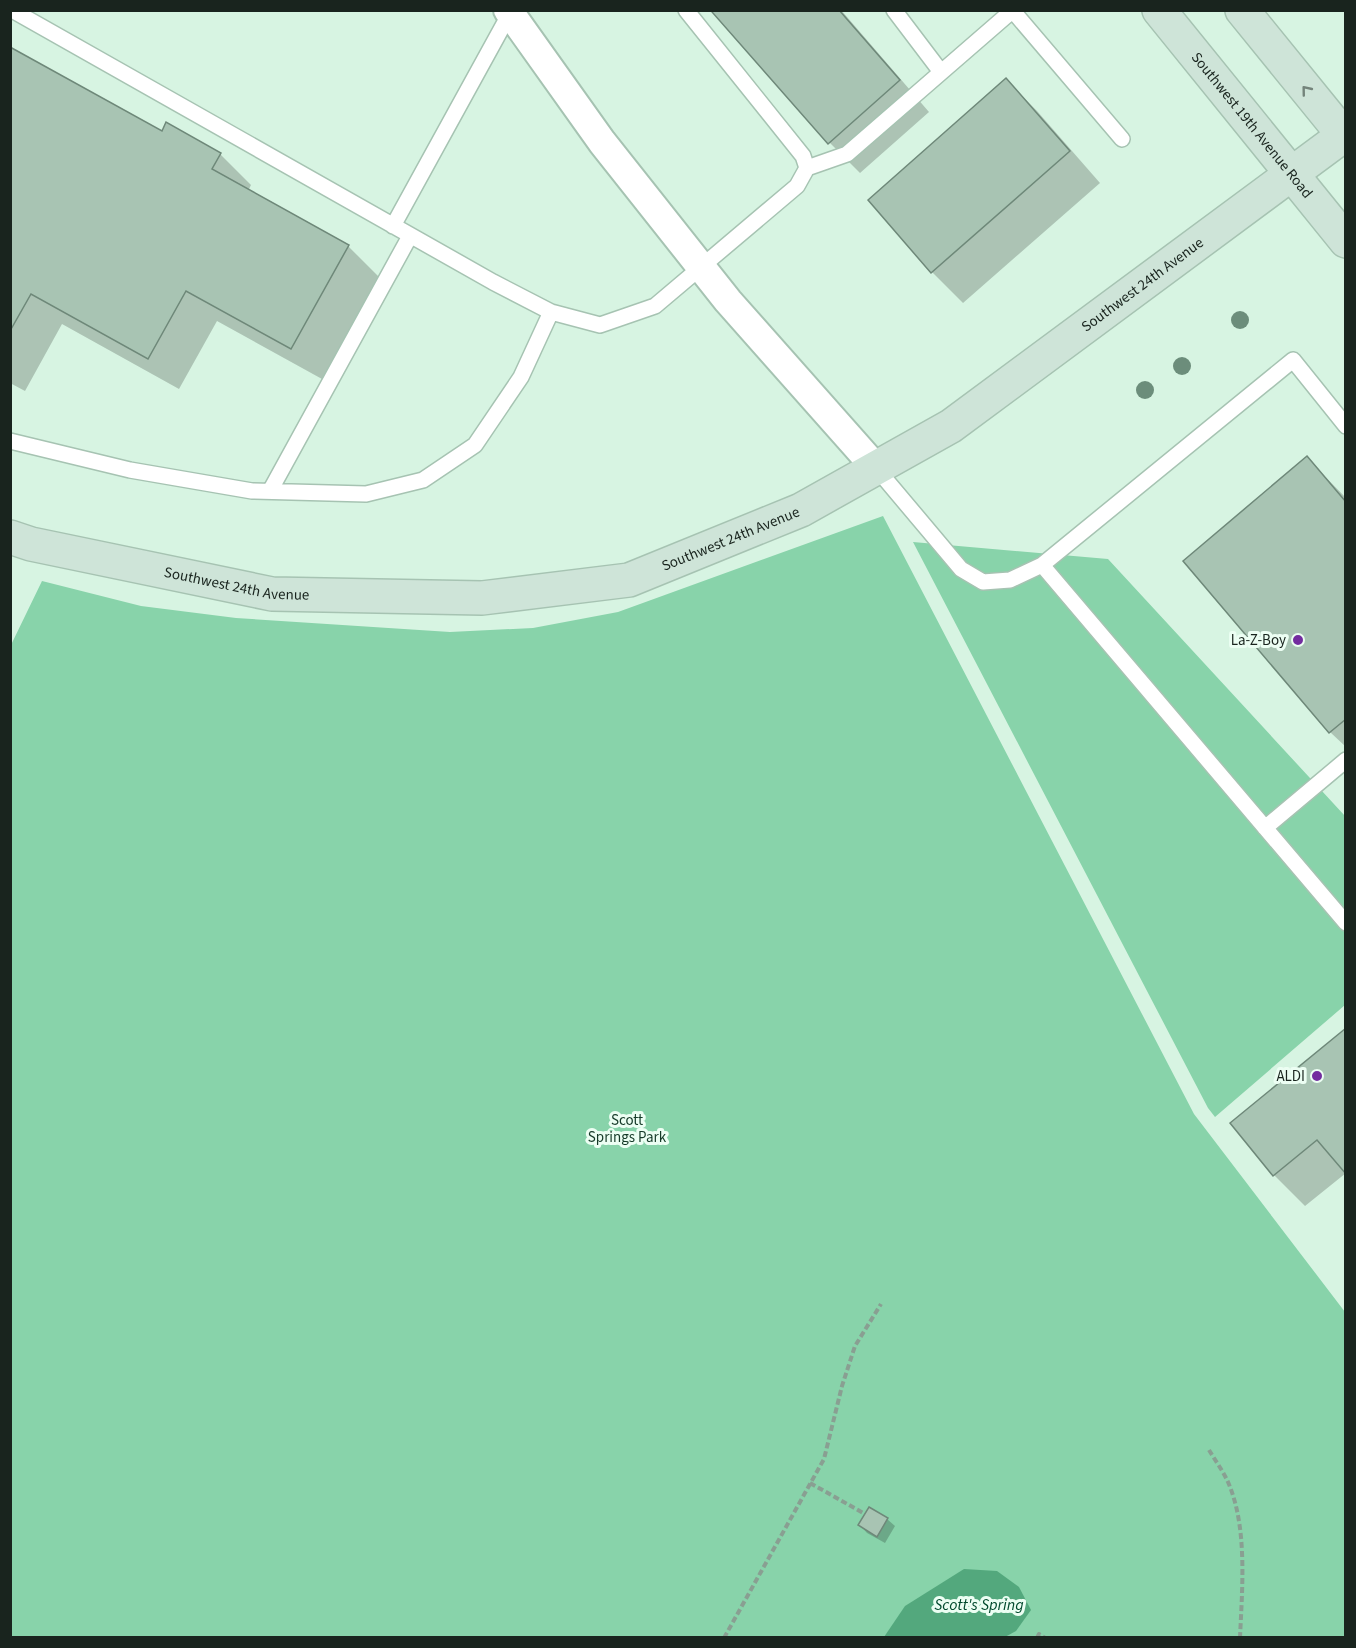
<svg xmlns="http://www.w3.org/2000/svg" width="1356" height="1648" font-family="'Source Sans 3',sans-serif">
	<rect width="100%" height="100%" fill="#d7f4e2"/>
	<path fill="#88d3aa" d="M 883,516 L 1194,1114 L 1345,1312 L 1345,1637 L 11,1637 L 10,647 L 42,581 L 141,606 L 236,618 L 450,632 L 533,628 L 618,612 Z
		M 913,542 L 1108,559 L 1345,816 L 1345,1005 L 1215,1117 L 1208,1108 Z"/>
	<path fill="#53a87d" d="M 964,1569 L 997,1571 L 1019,1587 L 1031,1610 L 1016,1631 L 1005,1637 L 884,1637 L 905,1606 Z"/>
	<path fill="#0003" d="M 716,10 L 841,10 L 929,112 L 860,173 L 829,142 Z
		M 10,49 L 162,133 L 220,154 L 251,185 L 248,191 L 348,246 L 379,277 L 322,379 L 217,321 L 179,389 L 62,324 L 25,391 L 10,383 Z
		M 1006,80 L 1037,111 L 1100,183 L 963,303 L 932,272 L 870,200 Z
		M 1307,458 L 1346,498 L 1346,747 L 1330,732 L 1185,561 Z
		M 1346,1030 L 1346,1173 L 1305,1206 L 1274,1175 Z
		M 887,1519 L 895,1526 L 885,1543 L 867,1533 L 860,1525 Z"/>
	<path fill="#a8c4b3" stroke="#6e8879" stroke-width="1.5" d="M 713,10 L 839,10 L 900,80 L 828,144 L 712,12 Z
		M 10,47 L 162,131 L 166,122 L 221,153 L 212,169 L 349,245 L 291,349 L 186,291 L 148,359 L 31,294 L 10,331 Z
		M 1006,78 L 1070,151 L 931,273 L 868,200 Z
		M 1307,456 L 1346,502 L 1346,719 L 1329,733 L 1183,561 Z
		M 1346,1028 L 1346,1174 L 1317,1140 L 1273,1176 L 1230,1123 Z
		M 869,1507 L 888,1518 L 877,1537 L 858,1525 Z"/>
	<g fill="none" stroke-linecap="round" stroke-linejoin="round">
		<g stroke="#a6c3b2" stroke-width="18">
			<path id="lane" d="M 12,10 L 493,282 L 551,312 L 600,325 L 655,306 L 797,186 L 807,168 L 803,156 L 686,10
				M 894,10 L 941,72
				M 1013,11 L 1122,139
				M 807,168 L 847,154 L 1013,10
				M 393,226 L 510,13
				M 10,441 L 130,470 L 252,491 L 366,494 L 423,480 L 475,445 L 521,377 L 551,312
				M 876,468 L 961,569 L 983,582 L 1010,580 L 1042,565 L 1293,360 L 1346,426
				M 270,491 L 410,236
				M 1042,565 L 1346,923
				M 1265,828 L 1346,760"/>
		</g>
		<g stroke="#a6c3b2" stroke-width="32">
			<path id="street" d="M 508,10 L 602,142 L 728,301 L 876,468"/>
		</g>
		<g stroke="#a6c3b2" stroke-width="36">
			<g id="secondary">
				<path id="s1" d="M 1159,10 L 1346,241"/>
				<path d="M 1242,10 L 1346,138"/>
				<path id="s2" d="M 10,537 L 31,544 L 272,594 L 482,598 L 629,580 L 801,510 L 951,426 L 1344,135"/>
			</g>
		</g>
		<path stroke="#899f92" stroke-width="4" stroke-dasharray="6 3" stroke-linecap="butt" d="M 1209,1450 C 1215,1460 1223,1471 1228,1482 C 1248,1528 1242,1589 1240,1638
			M 810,1483 L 865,1514
			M 724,1638 L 824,1459 L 842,1386 L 855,1346 L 881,1304
			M 1037,1638 L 1039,1634 L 1045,1638"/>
		<use href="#lane" stroke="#fff" stroke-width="15"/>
		<use href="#street" stroke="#fff" stroke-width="28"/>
		<use href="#secondary" stroke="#cee4d8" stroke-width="33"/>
	</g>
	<g fill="#6c8d7b">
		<circle cx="1240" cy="320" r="9"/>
		<circle cx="1182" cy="366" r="9"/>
		<circle cx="1145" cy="390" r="9"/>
	</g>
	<defs><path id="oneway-chevron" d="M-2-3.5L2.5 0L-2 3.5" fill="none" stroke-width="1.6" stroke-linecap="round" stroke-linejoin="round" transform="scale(1.5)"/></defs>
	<use stroke="#74847b" href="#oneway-chevron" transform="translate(1306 90) rotate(-129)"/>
	<g fill="#732c9f" stroke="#ecfef3" stroke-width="2">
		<circle cx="1298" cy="640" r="6"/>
		<circle cx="1317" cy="1076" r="6"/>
	</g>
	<g text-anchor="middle" stroke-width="6" stroke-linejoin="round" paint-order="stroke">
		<g font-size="15" fill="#19241e" stroke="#ecfef3">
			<text dy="5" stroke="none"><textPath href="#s1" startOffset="148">Southwest 19th Avenue Road</textPath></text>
			<text dy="5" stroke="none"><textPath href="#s2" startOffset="1222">Southwest 24th Avenue</textPath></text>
			<text dy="5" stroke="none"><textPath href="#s2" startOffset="736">Southwest 24th Avenue</textPath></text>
			<text dy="5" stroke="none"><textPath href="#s2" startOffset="232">Southwest 24th Avenue</textPath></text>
		</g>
		<g font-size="15" fill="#19241e" stroke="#ecfef3" text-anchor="end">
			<text x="1286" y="645">La-Z-Boy</text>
			<text x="1305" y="1081">ALDI</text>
		</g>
		<g font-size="15" fill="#143927" stroke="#ecfef3">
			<text x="627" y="1125">Scott<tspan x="627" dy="17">Springs Park</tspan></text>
		</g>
		<g font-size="16" font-style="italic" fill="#01492d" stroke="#ecfef3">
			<text x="979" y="1610">Scott's Spring</text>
		</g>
	</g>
	<rect width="1356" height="1648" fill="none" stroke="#19241e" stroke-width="24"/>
</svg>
